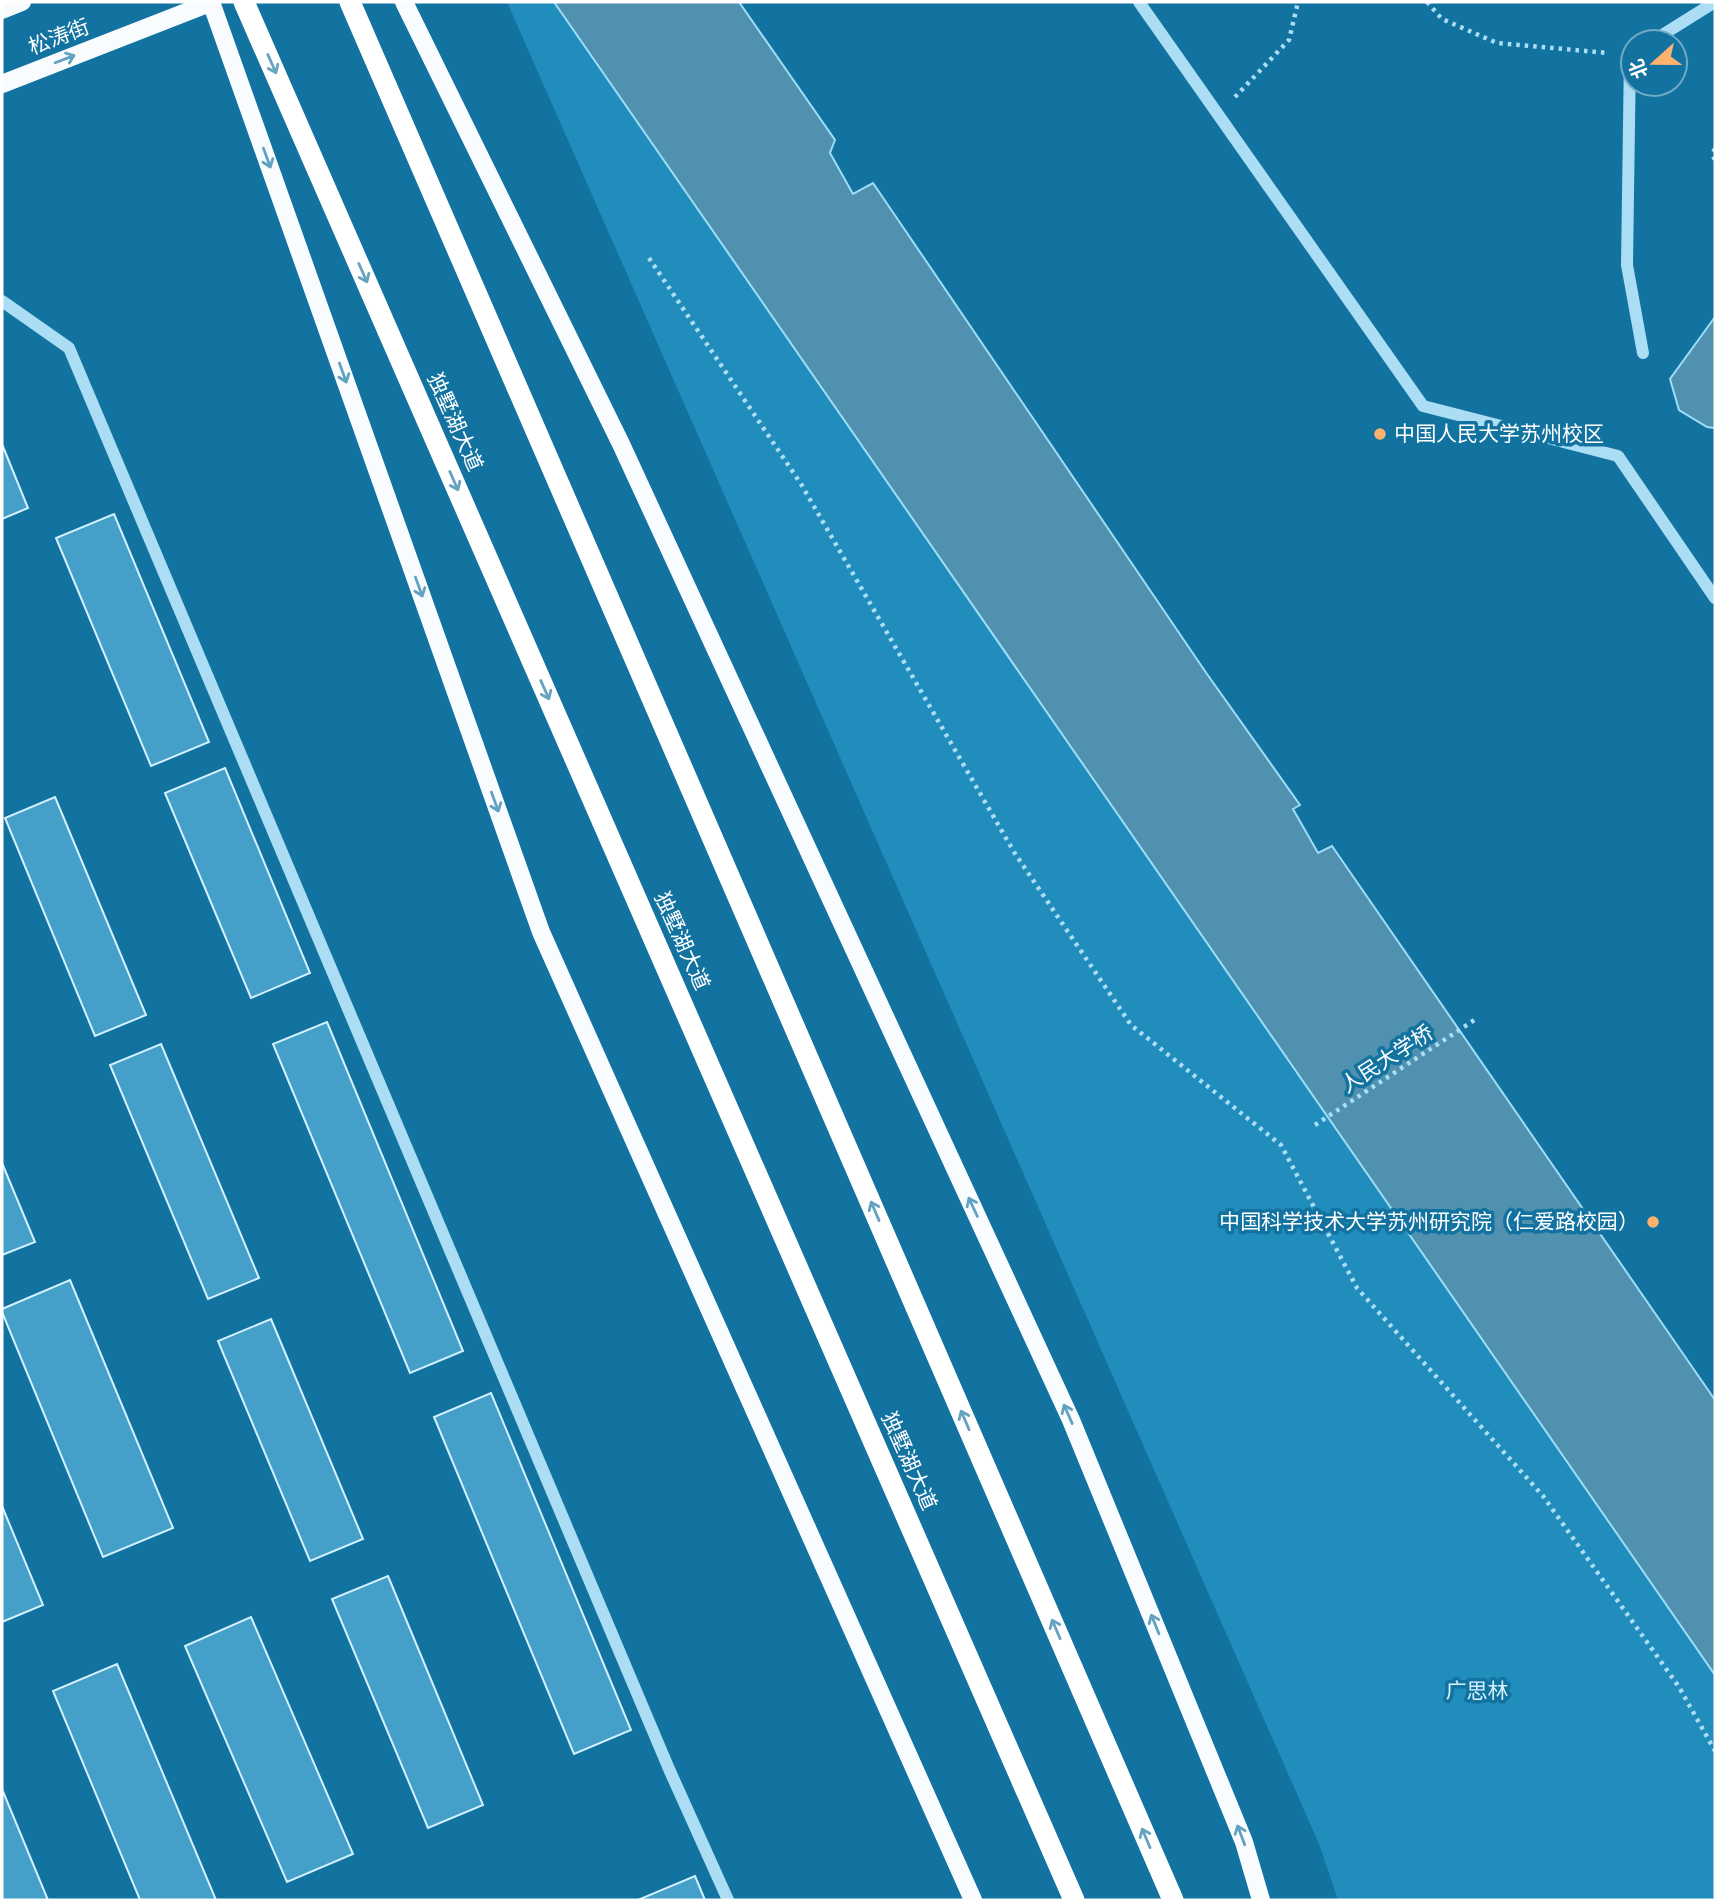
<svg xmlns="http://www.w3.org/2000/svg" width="1717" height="1902" font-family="Overpass,'Noto Sans SC',sans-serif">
	<rect width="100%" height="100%" fill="#1272a0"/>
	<path fill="#218dbd" d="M 507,2 L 554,2 L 588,48 L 1715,1675 L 1715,1900 L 1338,1900 L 1319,1844 Z"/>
	<path fill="#5091af" stroke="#9dddf8" stroke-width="2" d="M 554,2 L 739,2 L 835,140 L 830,153 L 853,194 L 873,183 L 1207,674 L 1300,805 L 1293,809 L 1318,853 L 1332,846 L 1715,1400 L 1715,1675 Z
		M 1715,317 L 1715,428 L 1707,427 L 1679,410 L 1670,379 Z"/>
	<path fill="#449fc9" stroke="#d3f1fe" stroke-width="2" d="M 2,444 L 28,508 L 2,519 Z
		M 114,514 L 209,742 L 151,766 L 56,538 Z
		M 225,768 L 310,973 L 251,998 L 165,793 Z
		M 55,797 L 146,1015 L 95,1036 L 5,818 Z
		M 327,1022 L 463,1351 L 410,1373 L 273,1044 Z
		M 161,1044 L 259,1278 L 208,1299 L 110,1065 Z
		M 2,1163 L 35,1242 L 2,1255 Z
		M 70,1280 L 173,1528 L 103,1557 L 2,1312 L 2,1309 Z
		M 271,1319 L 363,1539 L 310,1561 L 218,1341 Z
		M 491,1393 L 631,1730 L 574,1754 L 434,1417 Z
		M 2,1506 L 43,1605 L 2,1622 Z
		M 388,1576 L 483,1805 L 428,1828 L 332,1599 Z
		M 251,1617 L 353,1854 L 287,1882 L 185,1646 Z
		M 117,1664 L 216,1900 L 140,1900 L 53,1691 Z
		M 2,1789 L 48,1900 L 2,1900 Z
		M 695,1876 L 705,1900 L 641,1900 L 640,1899 Z"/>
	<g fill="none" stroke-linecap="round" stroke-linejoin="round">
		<path stroke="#abdef5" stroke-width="4.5" stroke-dasharray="3.5 5" stroke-linecap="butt" d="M 1427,2 L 1442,19 L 1497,43 L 1608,53
			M 1235,97 L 1289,40 L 1298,2
			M 1715,149 L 1712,154 L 1715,160
			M 649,258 L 801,484 L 1014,852 L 1131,1025 L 1281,1145 L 1357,1288 L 1543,1496 L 1679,1687 L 1715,1751
			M 1315,1125 L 1476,1019"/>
		<path stroke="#abdef5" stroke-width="12" d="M 1139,2 L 1423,406 L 1618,456 L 1715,598
			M 1651,42 L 1715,2
			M 1633,53 L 1630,55 L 1627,265 L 1643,353
			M 2,301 L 69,348 L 669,1769 L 728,1900"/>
		<path stroke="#f8fcff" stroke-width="18" d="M 211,2 L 541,932 L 973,1900
			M 404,2 L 621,444 L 1071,1420 L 1244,1842 L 1261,1900
			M 2,10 L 22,2
			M 2,84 L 212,2"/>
		<path stroke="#fff" stroke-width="21" d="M 244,2 L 1074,1900
			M 350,2 L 1173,1900"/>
	</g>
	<defs><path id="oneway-shaft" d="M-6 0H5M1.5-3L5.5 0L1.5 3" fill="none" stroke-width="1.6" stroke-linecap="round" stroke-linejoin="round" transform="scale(1.75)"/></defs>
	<g stroke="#62a2c1">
		<use href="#oneway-shaft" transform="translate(65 59) rotate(-21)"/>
		<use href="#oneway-shaft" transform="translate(267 158) rotate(70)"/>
		<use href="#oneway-shaft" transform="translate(343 373) rotate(70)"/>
		<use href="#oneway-shaft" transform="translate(419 587) rotate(70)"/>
		<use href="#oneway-shaft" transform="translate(495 802) rotate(70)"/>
		<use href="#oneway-shaft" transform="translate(973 1207) rotate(-115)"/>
		<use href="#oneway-shaft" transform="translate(1068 1414) rotate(-114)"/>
		<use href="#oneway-shaft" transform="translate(1155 1624) rotate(-112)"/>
		<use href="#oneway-shaft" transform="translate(1241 1835) rotate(-111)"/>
	</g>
	<g stroke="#65a3c1">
		<use href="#oneway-shaft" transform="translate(272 64) rotate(66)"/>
		<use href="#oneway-shaft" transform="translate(363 273) rotate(66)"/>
		<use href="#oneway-shaft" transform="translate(454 481) rotate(66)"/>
		<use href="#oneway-shaft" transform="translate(545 690) rotate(66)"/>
		<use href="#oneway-shaft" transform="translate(875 1211) rotate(-113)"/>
		<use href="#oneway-shaft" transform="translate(965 1420) rotate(-113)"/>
		<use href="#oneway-shaft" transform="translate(1056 1629) rotate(-113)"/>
		<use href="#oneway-shaft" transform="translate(1146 1838) rotate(-113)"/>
	</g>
	<g fill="#ffb26e" stroke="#1272a0" stroke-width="2.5">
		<circle cx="1380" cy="434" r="7"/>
		<circle cx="1653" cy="1222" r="7"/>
	</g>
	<g text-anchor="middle" stroke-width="7" stroke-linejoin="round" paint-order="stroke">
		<g font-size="21" fill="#fff" stroke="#1272a0">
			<text transform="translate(59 37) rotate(-21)" y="7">松涛街</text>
			<text transform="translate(455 422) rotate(66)" y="7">独墅湖大道</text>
			<text transform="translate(682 941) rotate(66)" y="7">独墅湖大道</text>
			<text transform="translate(1387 1059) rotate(-33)" y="7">人民大学桥</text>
			<text transform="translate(909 1461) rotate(66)" y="7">独墅湖大道</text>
		</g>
		<g font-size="21" fill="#fff" stroke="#1272a0" text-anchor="start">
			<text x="1394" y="441">中国人民大学苏州校区</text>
			<text x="1639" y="1229" text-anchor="end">中国科学技术大学苏州研究院（仁爱路校园）</text>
		</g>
		<g font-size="21" fill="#d3f1fe" stroke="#1272a0">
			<text x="1477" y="1698">广思林</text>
		</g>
	</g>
	<rect width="1717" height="1902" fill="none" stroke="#ffffff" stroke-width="7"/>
	<g transform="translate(1654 63) rotate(249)"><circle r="33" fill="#1272a0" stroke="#71aac6" stroke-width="2"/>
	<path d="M0-5L12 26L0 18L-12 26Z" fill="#ffb26e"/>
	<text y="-10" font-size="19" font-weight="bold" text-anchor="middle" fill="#ffffff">北</text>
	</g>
</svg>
